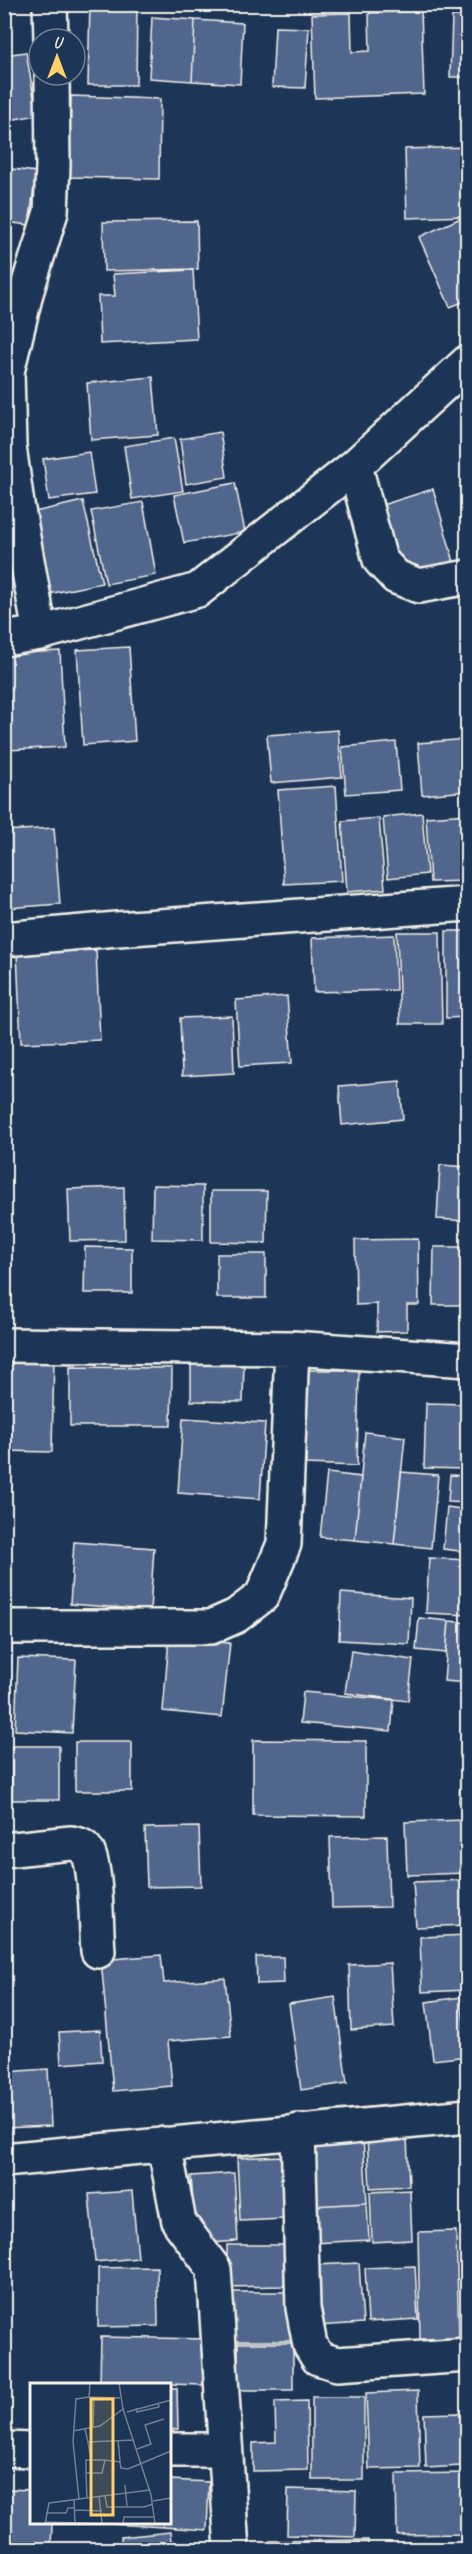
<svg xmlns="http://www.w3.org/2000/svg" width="472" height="2554" font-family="Caveat,sans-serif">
	<rect width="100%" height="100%" fill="#1d3557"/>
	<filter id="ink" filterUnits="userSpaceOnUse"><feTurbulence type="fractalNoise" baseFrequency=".0167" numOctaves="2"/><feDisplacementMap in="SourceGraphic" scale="12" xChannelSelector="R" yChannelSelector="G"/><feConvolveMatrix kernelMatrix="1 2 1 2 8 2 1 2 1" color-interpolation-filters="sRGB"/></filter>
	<g filter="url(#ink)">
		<path fill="#51668d" stroke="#f4f1e8" stroke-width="1.5" d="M 90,4 L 137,4 L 136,85 L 88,85 Z
			M 421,11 L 424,94 L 315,98 L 312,14 L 351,13 L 352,52 L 370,51 L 369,13 Z
			M 452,16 L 468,16 L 468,77 L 450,77 Z
			M 152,17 L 195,20 L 192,81 L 149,78 Z
			M 195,20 L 243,23 L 240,84 L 192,81 Z
			M 275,27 L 309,28 L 305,88 L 272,87 Z
			M 26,52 L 37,115 L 4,121 L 4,55 Z
			M 71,96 L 160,99 L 159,179 L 69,177 Z
			M 468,147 L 468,216 L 407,218 L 405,149 Z
			M 4,168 L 36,172 L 29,225 L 4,222 Z
			M 465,216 L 468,221 L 468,300 L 450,307 L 419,237 Z
			M 197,221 L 198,269 L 104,271 L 103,222 Z
			M 4,230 L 11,231 L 5,290 L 4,290 Z
			M 193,270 L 197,339 L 100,344 L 98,296 L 115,296 L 113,274 Z
			M 153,377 L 158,435 L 91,440 L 87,383 Z
			M 220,432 L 227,477 L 186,484 L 180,439 Z
			M 174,438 L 183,491 L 132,499 L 124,446 Z
			M 89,452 L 95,494 L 49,500 L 43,459 Z
			M 235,483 L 245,532 L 184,543 L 174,495 Z
			M 433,489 L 454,562 L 401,577 L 379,506 Z
			M 83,501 L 102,583 L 48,594 L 30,513 Z
			M 143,502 L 156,575 L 106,584 L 91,511 Z
			M 4,523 L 18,578 L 4,580 Z
			M 129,647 L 135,741 L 83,745 L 77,650 Z
			M 60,651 L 65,747 L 7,750 L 4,654 Z
			M 338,730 L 342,777 L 271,783 L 267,735 Z
			M 468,739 L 468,791 L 422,795 L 418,743 Z
			M 396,742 L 400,790 L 346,794 L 342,747 Z
			M 336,786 L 342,881 L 284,884 L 278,790 Z
			M 422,813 L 427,874 L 388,878 L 383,817 Z
			M 468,814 L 468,881 L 430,882 L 426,817 Z
			M 379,818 L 385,889 L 347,892 L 342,821 Z
			M 54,828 L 60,904 L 7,908 L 4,831 Z
			M 446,931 L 468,931 L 468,1017 L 446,1018 Z
			M 397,932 L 440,932 L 442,1024 L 400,1024 Z
			M 394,935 L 396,990 L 314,992 L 312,938 Z
			M 96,950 L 100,1040 L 21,1043 L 17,953 Z
			M 287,996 L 292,1063 L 240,1066 L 236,1000 Z
			M 232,1016 L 234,1073 L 182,1076 L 180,1018 Z
			M 400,1081 L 403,1119 L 342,1125 L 339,1086 Z
			M 440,1165 L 468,1167 L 468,1221 L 437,1219 Z
			M 153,1185 L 203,1186 L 203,1240 L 152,1239 Z
			M 124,1187 L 125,1240 L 70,1241 L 68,1189 Z
			M 211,1191 L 267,1191 L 266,1243 L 211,1242 Z
			M 418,1239 L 419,1305 L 407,1305 L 407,1331 L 377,1332 L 377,1304 L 356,1305 L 355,1240 Z
			M 85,1247 L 132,1248 L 132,1293 L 84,1293 Z
			M 434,1247 L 468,1247 L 468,1305 L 433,1305 Z
			M 217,1254 L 266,1254 L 266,1298 L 217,1298 Z
			M 4,1356 L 54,1357 L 52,1452 L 4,1451 Z
			M 191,1358 L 244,1359 L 243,1402 L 191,1401 Z
			M 70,1367 L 172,1368 L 171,1426 L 70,1426 Z
			M 307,1370 L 359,1370 L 357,1466 L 306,1464 Z
			M 426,1403 L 466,1404 L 464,1469 L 424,1468 Z
			M 466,1404 L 468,1404 L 468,1469 L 464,1469 Z
			M 183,1418 L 265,1423 L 260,1499 L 178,1493 Z
			M 365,1432 L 405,1437 L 394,1544 L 355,1540 Z
			M 401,1472 L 438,1475 L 431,1548 L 394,1544 Z
			M 327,1473 L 361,1477 L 355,1540 L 320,1537 Z
			M 450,1475 L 468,1476 L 468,1503 L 448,1502 Z
			M 447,1507 L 468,1510 L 468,1552 L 443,1549 Z
			M 74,1542 L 154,1548 L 150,1610 L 70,1604 Z
			M 429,1558 L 468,1560 L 468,1615 L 426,1613 Z
			M 341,1593 L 411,1598 L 409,1644 L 339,1640 Z
			M 419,1618 L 449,1621 L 446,1653 L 416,1650 Z
			M 449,1621 L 468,1623 L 468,1683 L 444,1681 Z
			M 169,1638 L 230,1643 L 222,1717 L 163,1711 Z
			M 4,1644 L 12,1644 L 9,1730 L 4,1730 Z
			M 351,1651 L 413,1660 L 408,1701 L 345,1693 Z
			M 18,1658 L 76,1660 L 72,1733 L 15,1730 Z
			M 303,1692 L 394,1700 L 391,1731 L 300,1723 Z
			M 463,1729 L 468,1730 L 468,1802 L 459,1802 Z
			M 253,1740 L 366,1741 L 366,1816 L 253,1815 Z
			M 75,1742 L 132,1742 L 132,1791 L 75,1791 Z
			M 12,1746 L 59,1746 L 59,1800 L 12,1800 Z
			M 464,1820 L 466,1873 L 407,1875 L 405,1822 Z
			M 199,1827 L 201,1886 L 147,1887 L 145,1828 Z
			M 387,1836 L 389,1907 L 332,1908 L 330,1837 Z
			M 468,1880 L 468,1925 L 416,1927 L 413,1882 Z
			M 468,1935 L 468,1990 L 422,1992 L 420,1937 Z
			M 161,1955 L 164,1983 L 225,1978 L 231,2036 L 168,2041 L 172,2086 L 113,2091 L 101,1960 Z
			M 256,1957 L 283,1957 L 284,1983 L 257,1984 Z
			M 390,1963 L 394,2027 L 351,2030 L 349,1965 Z
			M 335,1997 L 347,2083 L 301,2090 L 289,2004 Z
			M 461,1997 L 468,2056 L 433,2060 L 426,2002 Z
			M 100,2030 L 102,2061 L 61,2064 L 59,2032 Z
			M 48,2069 L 51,2126 L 4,2128 L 4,2072 Z
			M 407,2136 L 409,2186 L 370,2188 L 367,2138 Z
			M 363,2137 L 367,2203 L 312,2206 L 309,2140 Z
			M 282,2156 L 284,2219 L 240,2221 L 237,2158 Z
			M 234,2173 L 238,2241 L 196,2244 L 191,2176 Z
			M 410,2190 L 412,2240 L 372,2242 L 370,2192 Z
			M 132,2191 L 138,2258 L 95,2262 L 89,2194 Z
			M 367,2203 L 369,2240 L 314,2243 L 312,2206 Z
			M 456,2231 L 459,2338 L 420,2339 L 418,2232 Z
			M 227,2245 L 284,2245 L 284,2286 L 227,2287 Z
			M 359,2263 L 363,2323 L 318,2326 L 314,2265 Z
			M 415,2266 L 418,2319 L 368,2322 L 365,2268 Z
			M 157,2267 L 158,2326 L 98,2327 L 98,2268 Z
			M 227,2292 L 292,2292 L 292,2341 L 228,2341 Z
			M 101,2337 L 204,2339 L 203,2385 L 100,2382 Z
			M 238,2343 L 293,2343 L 293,2390 L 238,2390 Z
			M 170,2388 L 177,2388 L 178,2429 L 170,2430 Z
			M 418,2391 L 420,2468 L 369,2469 L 366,2393 Z
			M 312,2397 L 364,2397 L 364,2480 L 312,2480 Z
			M 307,2401 L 308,2470 L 253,2471 L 253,2443 L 276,2442 L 275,2402 Z
			M 461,2413 L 462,2466 L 426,2468 L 424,2414 Z
			M 468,2473 L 468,2534 L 397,2535 L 396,2474 Z
			M 170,2480 L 209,2482 L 207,2530 L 163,2527 L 163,2522 L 170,2522 Z
			M 4,2489 L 32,2490 L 32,2522 L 52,2522 L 51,2550 L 4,2550 Z
			M 288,2489 L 356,2491 L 355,2537 L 287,2535 Z
			M 113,2522 L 163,2522 L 163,2527 L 113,2524 Z
			M 170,2532 L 172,2550 L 122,2550 L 121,2537 Z
			M 368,2540 L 368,2550 L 270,2550 L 270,2541 Z
			M 58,2546 L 122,2547 L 121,2550 L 58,2550 Z"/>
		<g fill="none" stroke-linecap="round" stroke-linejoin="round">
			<g stroke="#f4f1e8" stroke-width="38">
				<path id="street" d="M 50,4 L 51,39
					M 355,466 L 380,560 L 396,577 L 419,586 L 468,577
					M 40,633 L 17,504 L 9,446 L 7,372 L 26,293 L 51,212 L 53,166 L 52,75
					M 4,639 L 40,633 L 198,590 L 355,466 L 468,362
					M 4,939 L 117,929 L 468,904
					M 4,1345 L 292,1348
					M 4,1627 L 211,1627 L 236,1616 L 262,1596 L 284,1544 L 292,1348 L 468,1360
					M 4,1850 L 71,1843 C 77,1844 83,1845 87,1851 C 97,1867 96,1930 98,1951
					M 298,2131 L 303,2308 L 310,2345 L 318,2358 L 337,2364 L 468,2355
					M 164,2144 L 179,2222 L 214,2269 L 232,2550
					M 4,2160 L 468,2116
					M 4,2449 L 32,2450
					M 170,2450 L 225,2450"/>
			</g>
			<use href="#street" stroke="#1d3557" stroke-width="33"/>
		</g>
	</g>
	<g transform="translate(30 2383)">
		<rect width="141" height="141" fill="#1d3557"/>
		<path fill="none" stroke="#738091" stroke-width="1.5" d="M 89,0 L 93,26 L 121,112 L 125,141M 59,14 L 90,15M 106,25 L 107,29 L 129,24 L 128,20M 97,29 L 141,17M 63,45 L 64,14M 55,46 L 58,59 L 104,57M 43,48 L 70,43 L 93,26M 88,57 L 90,78M 58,59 L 61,77M 107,66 L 121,61 L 115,42 L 134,36M 56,90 L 56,77 L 75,77M 95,102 L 97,123M 75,113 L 77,124 L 114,124 L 123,121M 69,114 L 72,140M 57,115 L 56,90 L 72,90 L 75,77 L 90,79 L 91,85 L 98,86 L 141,68M 49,116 L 120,107M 44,117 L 45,139M 123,118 L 141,115M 45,127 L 72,128M 16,130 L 36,130 L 38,125 L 45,125M 15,139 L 93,141M 93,140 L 94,134 L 124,134M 15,141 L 19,120 L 49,116 L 43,59 L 46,16 L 59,14 L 60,0"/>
		<path fill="#ffd166" fill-opacity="0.15" stroke="#ffd166" stroke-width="3" d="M 61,16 L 83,16 L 83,132 L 61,132 Z"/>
		<rect width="141" height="141" fill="none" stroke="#f4f1e8" stroke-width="3"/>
	</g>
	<rect width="472" height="2554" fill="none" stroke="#1d3557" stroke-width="24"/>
	<rect x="12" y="12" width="448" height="2530" fill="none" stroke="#f4f1e8" stroke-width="2" filter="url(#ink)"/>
	<g transform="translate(57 57)"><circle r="28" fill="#1d3557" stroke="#738091" stroke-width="1.5"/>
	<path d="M0-4.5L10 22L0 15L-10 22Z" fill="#ffd166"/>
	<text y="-9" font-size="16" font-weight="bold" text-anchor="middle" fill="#f4f1e8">U</text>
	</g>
</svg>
